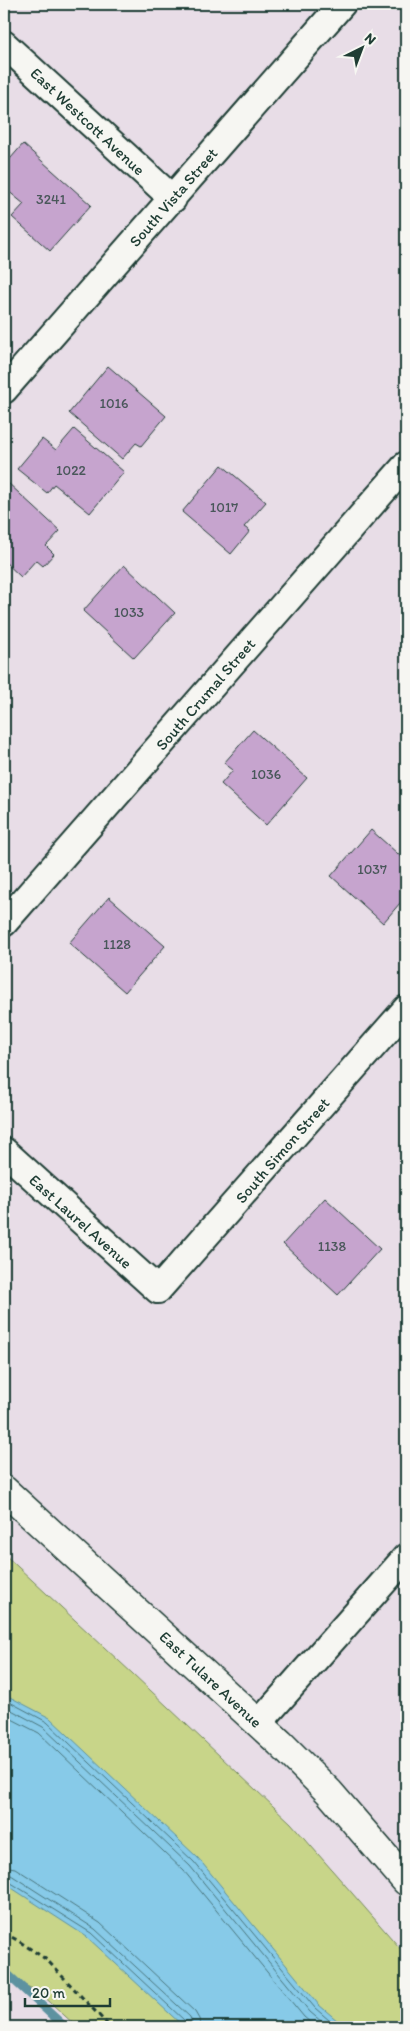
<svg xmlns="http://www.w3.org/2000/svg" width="410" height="2031" font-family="Itim,sans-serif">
	<rect width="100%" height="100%" fill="#e8dde7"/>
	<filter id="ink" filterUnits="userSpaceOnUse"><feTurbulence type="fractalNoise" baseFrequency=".02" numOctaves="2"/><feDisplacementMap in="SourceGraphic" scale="10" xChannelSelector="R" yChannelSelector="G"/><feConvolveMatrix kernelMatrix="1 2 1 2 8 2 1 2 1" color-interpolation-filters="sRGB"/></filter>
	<g filter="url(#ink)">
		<path fill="#c8d589" stroke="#74895e" d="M 4,1554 L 133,1674 L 291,1823 L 406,1955 L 406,2027 L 77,2027 L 39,1992 L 4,1975 Z"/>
		<path fill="#87cae8" stroke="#5d92a0" d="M 4,1694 L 50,1718 L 198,1858 L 319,2005 L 345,2027 L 184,2027 L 87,1937 L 4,1883 Z"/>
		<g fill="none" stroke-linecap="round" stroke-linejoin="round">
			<path stroke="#49757c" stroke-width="1" d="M 4,1699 L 47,1722 L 194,1862 L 315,2008 L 337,2027
				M 4,1706 L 43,1727 L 190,1866 L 310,2012 L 328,2027
				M 4,1715 L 39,1733 L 184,1871 L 304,2017 L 316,2027
				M 4,1866 L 15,1868 L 100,1923 L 195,2012 L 199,2019 L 201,2027
				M 4,1873 L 11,1875 L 95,1929 L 190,2017 L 193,2027
				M 4,1880 L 8,1881 L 91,1933 L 185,2021 L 187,2027"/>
			<path stroke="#5d92a0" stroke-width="9" d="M 4,1971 L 65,2027"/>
		</g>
		<path fill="#c6a4ce" stroke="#1f3d34" d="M 23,144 L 91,205 L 50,251 L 12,217 L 24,204 L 7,190 L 4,194 L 4,166 Z
			M 108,366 L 166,416 L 141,446 L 136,443 L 122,459 L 69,413 Z
			M 74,429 L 124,472 L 90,513 L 54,484 L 47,493 L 17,469 L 42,439 L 56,450 Z
			M 222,465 L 266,502 L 244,527 L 250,531 L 231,554 L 182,512 Z
			M 7,482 L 60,531 L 46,546 L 54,554 L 43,566 L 36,560 L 21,577 L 4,561 L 4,486 Z
			M 124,565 L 175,613 L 134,658 L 83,611 Z
			M 253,730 L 307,778 L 266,825 L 221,784 L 233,770 L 224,763 Z
			M 371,830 L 406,861 L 406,896 L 383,923 L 331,876 Z
			M 109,897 L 165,946 L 125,992 L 69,943 Z
			M 325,1198 L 380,1249 L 338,1295 L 283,1244 Z"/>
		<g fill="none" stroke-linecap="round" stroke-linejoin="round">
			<g stroke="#1f3d34" stroke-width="30">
				<path id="street" d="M 4,44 L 173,199
					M 4,390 L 342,4
					M 4,923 L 406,465
					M 4,1151 L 158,1290 L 406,1009
					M 259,1723 L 406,1557"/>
			</g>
			<g stroke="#1f3d34" stroke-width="31">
				<path id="secondary" d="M 4,1490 L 280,1743 L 329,1792 L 406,1881"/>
			</g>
			<path stroke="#1f3d34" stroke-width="3" stroke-dasharray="5 4" stroke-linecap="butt" d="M 4,1933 L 17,1940 L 47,1960 L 110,2027"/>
			<use href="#street" stroke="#f6f6f2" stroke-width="26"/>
			<use href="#secondary" stroke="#f6f6f2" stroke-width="28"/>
		</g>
	</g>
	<g text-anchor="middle" stroke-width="4.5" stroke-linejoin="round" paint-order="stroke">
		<g font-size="14" fill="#49575a">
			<text x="51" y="204">3241</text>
			<text x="114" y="408">1016</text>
			<text x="71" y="475">1022</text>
			<text x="224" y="512">1017</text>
			<text x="129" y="617">1033</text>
			<text x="266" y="779">1036</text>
			<text x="372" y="874">1037</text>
			<text x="117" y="949">1128</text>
			<text x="332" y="1251">1138</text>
		</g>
		<g font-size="16" fill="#1f3d34" stroke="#f6f6f2">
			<text transform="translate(88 121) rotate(43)" y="6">East Westcott Avenue</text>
			<text transform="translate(173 197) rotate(-49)" y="6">South Vista Street</text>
			<text transform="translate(205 694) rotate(-49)" y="6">South Crumal Street</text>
			<text transform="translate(282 1150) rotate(-49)" y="6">South Simon Street</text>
			<text transform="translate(81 1221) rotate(42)" y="6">East Laurel Avenue</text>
			<text transform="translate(211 1679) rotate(43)" y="6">East Tulare Avenue</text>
		</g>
	</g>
	<rect width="410" height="2031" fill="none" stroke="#f6f6f2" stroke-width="20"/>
	<rect x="10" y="10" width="390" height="2011" fill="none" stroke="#1f3d34" stroke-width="2" filter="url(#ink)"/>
	<g transform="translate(362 48) rotate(42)" stroke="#f6f6f2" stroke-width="4" paint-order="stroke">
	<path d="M0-4L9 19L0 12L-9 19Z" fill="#1f3d34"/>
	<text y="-8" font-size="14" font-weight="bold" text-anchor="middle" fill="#1f3d34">N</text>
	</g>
	<path d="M25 1998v8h85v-8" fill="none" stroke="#1f3d34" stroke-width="2.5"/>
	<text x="32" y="1998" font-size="15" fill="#1f3d34" stroke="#f6f6f2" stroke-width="4" paint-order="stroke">20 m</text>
</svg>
